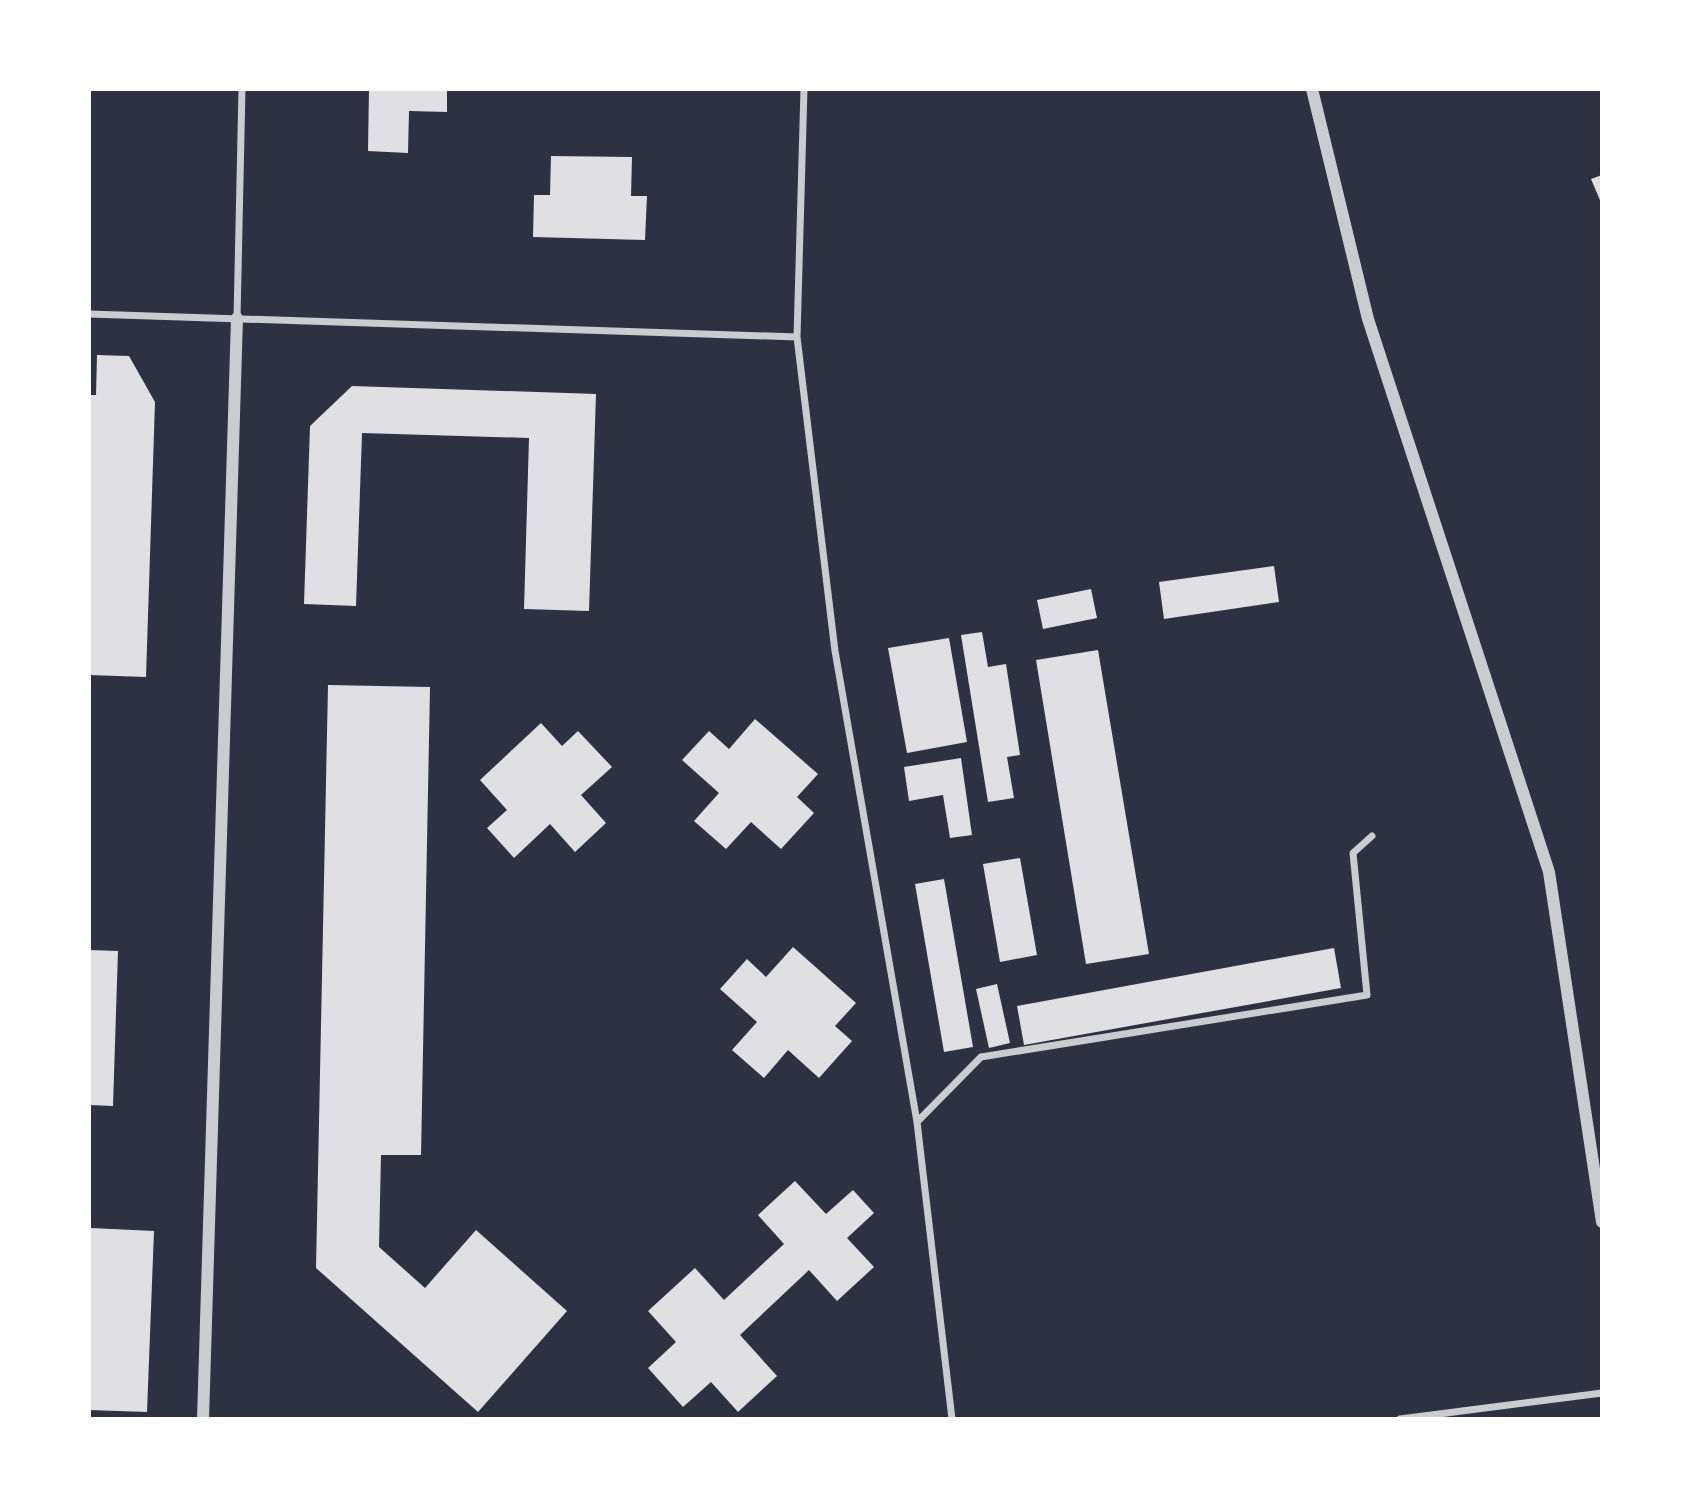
<svg xmlns="http://www.w3.org/2000/svg" width="1691" height="1508" font-family="'Source Sans 3',sans-serif">
	<rect width="100%" height="100%" fill="#2d3142"/>
	<path fill="#e0e0e3" d="M 369,89 L 447,89 L 447,112 L 409,111 L 408,153 L 368,151 Z
		M 551,156 L 632,157 L 631,196 L 647,196 L 645,240 L 533,237 L 534,195 L 550,195 Z
		M 1602,175 L 1602,205 L 1591,179 Z
		M 97,355 L 129,356 L 155,402 L 146,677 L 89,675 L 89,395 L 96,395 Z
		M 352,386 L 596,394 L 589,611 L 524,609 L 529,438 L 362,433 L 356,606 L 304,604 L 310,426 Z
		M 1274,566 L 1279,602 L 1164,619 L 1159,582 Z
		M 1091,589 L 1097,618 L 1043,629 L 1037,600 Z
		M 982,632 L 988,667 L 1006,664 L 1020,755 L 1007,757 L 1014,798 L 988,802 L 961,635 Z
		M 949,638 L 967,742 L 907,753 L 888,648 Z
		M 1098,650 L 1149,954 L 1086,964 L 1036,660 Z
		M 328,685 L 430,687 L 421,1155 L 381,1155 L 379,1247 L 425,1288 L 476,1230 L 567,1311 L 478,1412 L 316,1268 Z
		M 755,719 L 818,774 L 797,797 L 814,813 L 781,849 L 751,822 L 726,849 L 694,821 L 719,793 L 682,760 L 709,731 L 729,749 Z
		M 541,723 L 562,746 L 578,731 L 612,767 L 581,795 L 606,823 L 575,852 L 550,824 L 514,858 L 487,828 L 507,810 L 480,780 Z
		M 961,758 L 972,835 L 950,838 L 943,795 L 909,801 L 904,767 Z
		M 1020,858 L 1037,955 L 1000,962 L 983,864 Z
		M 944,879 L 973,1047 L 944,1052 L 915,884 Z
		M 793,947 L 856,1003 L 835,1026 L 852,1041 L 819,1078 L 788,1050 L 764,1078 L 732,1050 L 757,1022 L 720,989 L 747,959 L 766,977 Z
		M 1334,948 L 1341,988 L 1024,1045 L 1017,1006 Z
		M 89,950 L 118,951 L 113,1106 L 89,1105 Z
		M 997,984 L 1010,1043 L 989,1048 L 976,989 Z
		M 795,1181 L 826,1214 L 853,1190 L 874,1213 L 847,1238 L 874,1267 L 837,1301 L 809,1270 L 740,1335 L 777,1376 L 738,1412 L 711,1382 L 683,1407 L 648,1368 L 676,1342 L 648,1311 L 695,1268 L 724,1300 L 784,1244 L 758,1215 Z
		M 91,1228 L 154,1231 L 147,1412 L 89,1410 Z"/>
	<g fill="none" stroke-linecap="round" stroke-linejoin="round">
		<path stroke="#caccd0" stroke-width="7" d="M 804,89 L 797,337 L 835,651 L 917,1122 L 952,1419
			M 89,314 L 797,337
			M 237,318 L 242,89
			M 917,1122 L 981,1057 L 1367,995 L 1353,853 L 1372,836
			M 1400,1419 L 1602,1393"/>
		<path stroke="#caccd0" stroke-width="12" d="M 1312,89 L 1368,319 L 1549,872 L 1602,1222
			M 203,1419 L 237,318"/>
	</g>
	<rect width="1691" height="1508" fill="none" stroke="#ffffff" stroke-width="182"/>
</svg>
